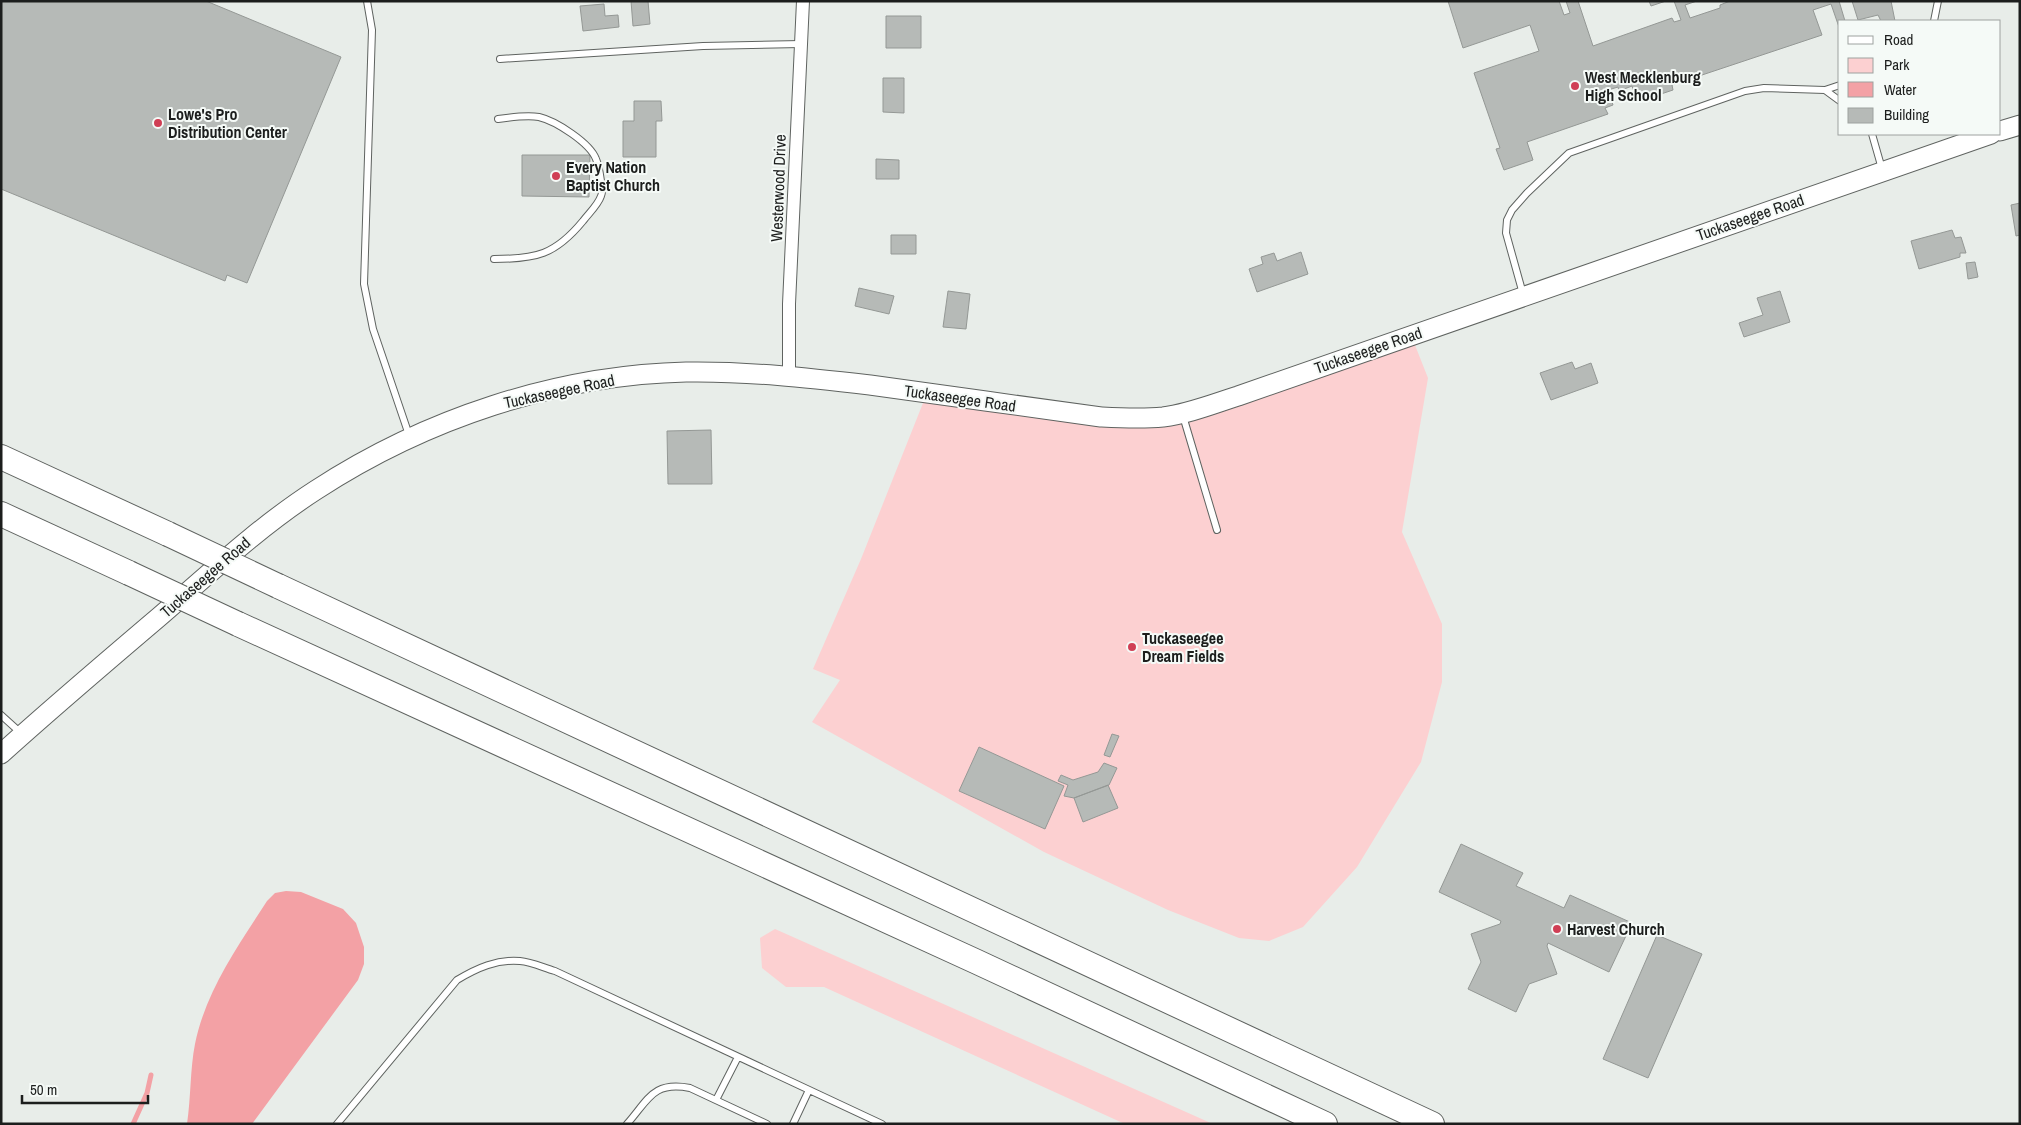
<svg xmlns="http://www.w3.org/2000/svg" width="2021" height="1125" font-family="'Archivo Narrow',sans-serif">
	<rect width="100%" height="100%" fill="#e8ede9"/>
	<path fill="#fcd0d1" d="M 1411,335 L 1428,378 L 1402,532 L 1442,624 L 1442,682 L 1421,762 L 1357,867 L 1303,927 L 1269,941 L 1239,938 L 1168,910 L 1044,852 L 812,722 L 840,680 L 813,669 L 861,559 L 927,393 L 1164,417 Z
		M 775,929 L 1213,1124 L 1125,1124 L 824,987 L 786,987 L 762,968 L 760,938 Z"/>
	<path fill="#f3a1a5" d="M 286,891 L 301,892 L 343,909 L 356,923 L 364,947 L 364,964 L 358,980 L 252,1124 L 187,1124 C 191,1098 190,1069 195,1044 C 206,990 238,946 267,901 L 275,893 Z"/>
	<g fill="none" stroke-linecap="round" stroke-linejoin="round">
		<path stroke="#f3a1a5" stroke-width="5" d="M 133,1124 L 147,1093 L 151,1075"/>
	</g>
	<path fill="#b6bab7" stroke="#949895" d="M 1,1 L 206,1 L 341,57 L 247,283 L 227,275 L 225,281 L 1,189 Z
		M 631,1 L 648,1 L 650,24 L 633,26 Z
		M 1448,1 L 1559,1 L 1564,15 L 1570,13 L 1566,1 L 1578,1 L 1593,46 L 1672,18 L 1674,22 L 1681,20 L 1674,1 L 1697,1 L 1685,5 L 1690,18 L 1720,8 L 1720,5 L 1730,1 L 1839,1 L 1845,21 L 1840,21 L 1840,30 L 1831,4 L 1813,10 L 1822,35 L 1672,85 L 1673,90 L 1637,102 L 1632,86 L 1619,91 L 1618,87 L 1608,90 L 1613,105 L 1605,108 L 1608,114 L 1527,142 L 1533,160 L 1504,170 L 1496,149 L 1500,148 L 1474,73 L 1539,51 L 1530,25 L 1463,48 Z
		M 1649,1 L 1666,1 L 1651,6 Z
		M 1852,1 L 1891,1 L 1895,21 L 1881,21 L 1878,15 L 1858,20 Z
		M 604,4 L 605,16 L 618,15 L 619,27 L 583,31 L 580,6 Z
		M 886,16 L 921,16 L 921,48 L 886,48 Z
		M 883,78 L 904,78 L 904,113 L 883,112 Z
		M 634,101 L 661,101 L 662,121 L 656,121 L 656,157 L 623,157 L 623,121 L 634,121 Z
		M 522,155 L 590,155 L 589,197 L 522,196 Z
		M 876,159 L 899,160 L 899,179 L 876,179 Z
		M 2020,203 L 2020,235 L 2016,236 L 2011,205 Z
		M 1952,230 L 1955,238 L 1961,237 L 1966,253 L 1960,253 L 1960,257 L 1919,269 L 1911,241 Z
		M 891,235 L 916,235 L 916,254 L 891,254 Z
		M 1301,252 L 1308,274 L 1257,292 L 1249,269 L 1263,264 L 1261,257 L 1274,253 L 1277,261 Z
		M 1975,262 L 1978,277 L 1968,279 L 1966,263 Z
		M 859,288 L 894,296 L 889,314 L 855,306 Z
		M 948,291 L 970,294 L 966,329 L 943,327 Z
		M 1780,291 L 1790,322 L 1744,337 L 1739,323 L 1763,315 L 1757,298 Z
		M 1572,362 L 1575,369 L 1591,363 L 1598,383 L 1551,400 L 1540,373 Z
		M 711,430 L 712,484 L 668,484 L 667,431 Z
		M 1112,734 L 1119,736 L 1110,757 L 1104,755 Z
		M 979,747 L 1064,786 L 1045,829 L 959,791 Z
		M 1104,763 L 1117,768 L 1109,785 L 1074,798 L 1064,796 L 1068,785 L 1058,781 L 1061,775 L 1073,780 L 1098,772 Z
		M 1108,785 L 1118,808 L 1083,822 L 1074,798 Z
		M 1461,844 L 1523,873 L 1516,886 L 1564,908 L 1570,895 L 1632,923 L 1609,972 L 1548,943 L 1547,946 L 1557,974 L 1529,984 L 1516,1012 L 1468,989 L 1481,962 L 1471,934 L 1500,924 L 1501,921 L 1439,892 Z
		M 1657,935 L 1702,954 L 1648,1078 L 1603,1059 Z"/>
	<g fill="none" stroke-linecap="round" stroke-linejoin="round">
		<g stroke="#5f6360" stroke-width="8">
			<path id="lane" d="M 367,1 L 372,30 L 364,284 L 373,329 L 410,438
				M 1934,21 L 1938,1
				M 500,59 L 703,46 L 801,44
				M 1825,90 L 1840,85
				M 1872,134 L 1882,169
				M 494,259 C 536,259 555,255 583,221 C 589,213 598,205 601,196 C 603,192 602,186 601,181 C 600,174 599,166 596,159 C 590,143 556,121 539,117 C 526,115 512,117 498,119
				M 1523,294 L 1506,233 L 1507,220 L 1512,210 L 1527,193 L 1569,153 L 1745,91 L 1764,88 L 1825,90 L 1840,101
				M 1183,416 L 1217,530
				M 1,715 L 22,734
				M 716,1100 L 738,1057
				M 337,1124 L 457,980 C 477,968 497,959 520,961 C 532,962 544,968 555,971 L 882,1124
				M 627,1124 C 649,1099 653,1081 690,1088 L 767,1124
				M 793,1124 L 809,1090"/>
		</g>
		<g stroke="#5f6360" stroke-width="14">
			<path id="street" d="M 789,375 L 789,304 L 803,1"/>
		</g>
		<g stroke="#5f6360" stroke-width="21">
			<path id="secondary" d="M 2000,131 L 2020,125
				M 1,754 C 53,707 106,662 159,617 C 210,573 260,526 316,490 C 425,419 556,375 686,372 C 748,371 809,378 870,385 C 947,395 1024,407 1101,417 C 1122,418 1142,419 1163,417 C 1188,414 1213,404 1238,396 L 1991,134"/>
		</g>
		<g stroke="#5f6360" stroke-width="26">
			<path id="highway" d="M 1,457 L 168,534
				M 1,514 L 129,573
				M 278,586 L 1432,1124
				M 238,624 L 975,961 L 1325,1124"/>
		</g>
		<use href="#lane" stroke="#fff" stroke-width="6"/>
		<use href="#street" stroke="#fff" stroke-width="12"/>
		<use href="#secondary" stroke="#fff" stroke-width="19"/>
		<use href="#highway" stroke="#fff" stroke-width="24"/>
		<g stroke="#5f6360" stroke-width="26" stroke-linecap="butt">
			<path id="highway-bridge" d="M 168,534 L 278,586
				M 129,573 L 238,624"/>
		</g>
		<use href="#highway-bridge" stroke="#fff" stroke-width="24"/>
	</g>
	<g fill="#d03f55" stroke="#f5faf7" stroke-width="2">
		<circle cx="1575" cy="86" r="5"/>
		<circle cx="158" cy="123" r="5"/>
		<circle cx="556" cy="176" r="5"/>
		<circle cx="1132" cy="647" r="5"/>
		<circle cx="1557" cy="929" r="5"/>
	</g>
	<g text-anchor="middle" stroke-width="4" stroke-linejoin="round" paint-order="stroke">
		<g font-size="16" font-weight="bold" fill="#1c1e1d" stroke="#f5faf7" text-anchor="start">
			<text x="1585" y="83">West Mecklenburg<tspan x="1585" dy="18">High School</tspan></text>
			<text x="168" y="120">Lowe's Pro<tspan x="168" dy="18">Distribution Center</tspan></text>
			<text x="566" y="173">Every Nation<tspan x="566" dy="18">Baptist Church</tspan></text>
			<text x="1142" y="644">Tuckaseegee<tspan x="1142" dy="18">Dream Fields</tspan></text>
			<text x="1567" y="935">Harvest Church</text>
		</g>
		<g font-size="16" fill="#1c1e1d" stroke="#f5faf7">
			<text transform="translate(778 188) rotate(-88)" y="6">Westerwood Drive</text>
			<text transform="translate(1750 217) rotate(-19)" y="6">Tuckaseegee Road</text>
			<text transform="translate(1368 350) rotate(-19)" y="6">Tuckaseegee Road</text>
			<text transform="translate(559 391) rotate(-12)" y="6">Tuckaseegee Road</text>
			<text transform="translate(960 398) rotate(8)" y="6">Tuckaseegee Road</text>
			<text transform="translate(205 577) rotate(-41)" y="6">Tuckaseegee Road</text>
		</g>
	</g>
	<rect width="2021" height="1125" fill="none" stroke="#1c1e1d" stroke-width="5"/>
	<rect x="1838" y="20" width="162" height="115" fill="#f5faf7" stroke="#9ea2a0"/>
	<rect x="1848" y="36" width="25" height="8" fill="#ffffff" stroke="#9ea2a0"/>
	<text x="1884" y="45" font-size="15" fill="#1c1e1d">Road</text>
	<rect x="1848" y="58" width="25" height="15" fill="#fcd0d1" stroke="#9ea2a0"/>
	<text x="1884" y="70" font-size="15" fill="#1c1e1d">Park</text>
	<rect x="1848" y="82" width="25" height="15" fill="#f3a1a5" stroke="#9ea2a0"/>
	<text x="1884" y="95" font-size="15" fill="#1c1e1d">Water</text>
	<rect x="1848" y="108" width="25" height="15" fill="#b6bab7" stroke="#9ea2a0"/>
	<text x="1884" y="120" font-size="15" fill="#1c1e1d">Building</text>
	<path d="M22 1095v8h126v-8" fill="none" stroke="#1c1e1d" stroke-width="2.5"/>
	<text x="30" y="1095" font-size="15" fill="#1c1e1d" stroke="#f5faf7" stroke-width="4" paint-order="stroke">50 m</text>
</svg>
